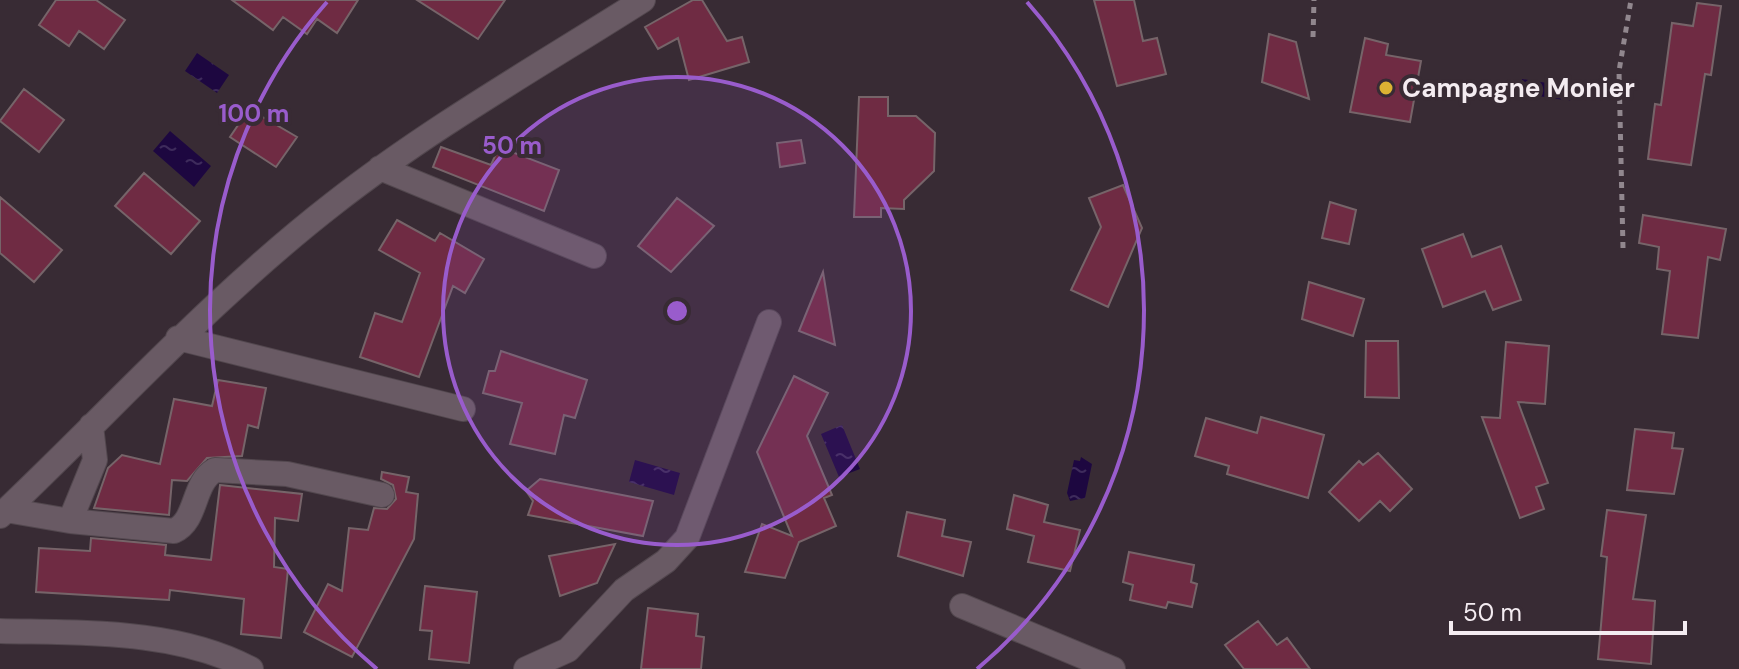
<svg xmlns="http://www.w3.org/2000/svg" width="1739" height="669" font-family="'DM Sans',sans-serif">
	<defs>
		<pattern id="water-ripples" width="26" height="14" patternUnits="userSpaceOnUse" patternTransform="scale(2)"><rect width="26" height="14" fill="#1d0740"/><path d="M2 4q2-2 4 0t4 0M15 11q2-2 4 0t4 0" fill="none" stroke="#3e2b5c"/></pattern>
	</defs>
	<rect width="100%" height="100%" fill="#382b34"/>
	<path fill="url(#water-ripples)" d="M 197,53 L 229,75 L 217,93 L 185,71 Z
		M 1522,79 L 1572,87 L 1570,101 L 1520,93 Z
		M 170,131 L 211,166 L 194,187 L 153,151 Z
		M 842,425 L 860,469 L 839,477 L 821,434 Z
		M 1081,457 L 1092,464 L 1085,498 L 1070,501 L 1067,493 L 1074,460 L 1080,461 Z
		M 635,460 L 680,473 L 674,495 L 629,482 Z"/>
	<path fill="#6f2b43" stroke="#766469" stroke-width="2" d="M 56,0 L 96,0 L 125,20 L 104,49 L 79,31 L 69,46 L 39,25 Z
		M 232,0 L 358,0 L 337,33 L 317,19 L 307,34 L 283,17 L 273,30 Z
		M 417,0 L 505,0 L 478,39 Z
		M 693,0 L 702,0 L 727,41 L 742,37 L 749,62 L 689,80 L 678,38 L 658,49 L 645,27 Z
		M 1094,0 L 1134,0 L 1143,41 L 1157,38 L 1166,74 L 1117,86 Z
		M 1697,3 L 1721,6 L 1711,75 L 1705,74 L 1691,165 L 1648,159 L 1655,104 L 1661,105 L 1672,23 L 1693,26 Z
		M 1269,34 L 1296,42 L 1309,99 L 1262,82 Z
		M 1365,38 L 1388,44 L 1386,55 L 1421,61 L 1410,122 L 1350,112 Z
		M 24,89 L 64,120 L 39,152 L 0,121 Z
		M 859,97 L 888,97 L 888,116 L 916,116 L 935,133 L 934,171 L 904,200 L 904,209 L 881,208 L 881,217 L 854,217 Z
		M 249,109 L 297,137 L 276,167 L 230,137 Z
		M 801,140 L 805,163 L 780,167 L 777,143 Z
		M 441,147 L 491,165 L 499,147 L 559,170 L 544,211 L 433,167 Z
		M 144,173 L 200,221 L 171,254 L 115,206 Z
		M 1123,185 L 1142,228 L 1108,307 L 1071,290 L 1101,227 L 1089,198 Z
		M 0,197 L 62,250 L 34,282 L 0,253 Z
		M 677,198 L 714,226 L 671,272 L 638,246 Z
		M 1330,202 L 1356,210 L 1349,244 L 1322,238 Z
		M 1643,215 L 1726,229 L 1720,260 L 1708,257 L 1698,338 L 1662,334 L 1670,271 L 1657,269 L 1659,247 L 1639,243 Z
		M 397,220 L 435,241 L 440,233 L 484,259 L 465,293 L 453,286 L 419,377 L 360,357 L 375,313 L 402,322 L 420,273 L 379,250 Z
		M 1463,234 L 1472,257 L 1501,246 L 1521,300 L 1493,310 L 1485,291 L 1443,307 L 1422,249 Z
		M 823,272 L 835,345 L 799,331 Z
		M 1309,282 L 1364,299 L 1353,336 L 1302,319 Z
		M 1366,341 L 1398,341 L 1399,398 L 1365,397 Z
		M 1506,342 L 1549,346 L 1545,404 L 1518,402 L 1548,483 L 1536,487 L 1544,509 L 1520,518 L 1482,417 L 1500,418 Z
		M 501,351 L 587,380 L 575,418 L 564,415 L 555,454 L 510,444 L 522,403 L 483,393 L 489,371 L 495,371 Z
		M 794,376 L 828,393 L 807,436 L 832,495 L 824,498 L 836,526 L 799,542 L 785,578 L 745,572 L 762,524 L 792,536 L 757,452 Z
		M 218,380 L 266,388 L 258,428 L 248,425 L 242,456 L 207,458 L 187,481 L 172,480 L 169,515 L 94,508 L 108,468 L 122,455 L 160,464 L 174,399 L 212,406 Z
		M 1261,417 L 1324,435 L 1308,498 L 1227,474 L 1229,466 L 1195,456 L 1206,418 L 1257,433 Z
		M 1635,429 L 1674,433 L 1672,448 L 1683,449 L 1674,494 L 1627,490 Z
		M 1378,453 L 1412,489 L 1390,511 L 1380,501 L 1359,521 L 1329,492 L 1359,461 L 1363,465 Z
		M 382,472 L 409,477 L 406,492 L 418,494 L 414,539 L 352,657 L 304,632 L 328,584 L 342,591 L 349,528 L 368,530 L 374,508 L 387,509 L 396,499 L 393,485 L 381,479 Z
		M 540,479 L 653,501 L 643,536 L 528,515 L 533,501 L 526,491 Z
		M 220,485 L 302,494 L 298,521 L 275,518 L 274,567 L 288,569 L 281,638 L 241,634 L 244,599 L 170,590 L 169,600 L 36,592 L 39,548 L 90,551 L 91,538 L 166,545 L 165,555 L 211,560 Z
		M 1014,495 L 1048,505 L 1044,522 L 1080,530 L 1070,571 L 1028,562 L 1034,536 L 1007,529 Z
		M 1607,510 L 1646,515 L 1633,599 L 1655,601 L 1651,664 L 1598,659 L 1607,557 L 1601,556 Z
		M 907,512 L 945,520 L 942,536 L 971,542 L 963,576 L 898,556 Z
		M 615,544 L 597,583 L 560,596 L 549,556 Z
		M 1129,552 L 1194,565 L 1191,582 L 1197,584 L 1192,607 L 1168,602 L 1166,608 L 1130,600 L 1133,585 L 1123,582 Z
		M 425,586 L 477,592 L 469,663 L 429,659 L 432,631 L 420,630 Z
		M 648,608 L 698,614 L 696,636 L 704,637 L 701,669 L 641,669 Z
		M 1258,621 L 1277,645 L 1287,638 L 1310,669 L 1244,669 L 1225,645 Z"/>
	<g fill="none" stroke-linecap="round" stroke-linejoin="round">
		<g stroke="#52474e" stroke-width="26">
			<path id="minor" d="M 380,168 L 594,256
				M 178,338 L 463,409
				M 6,510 L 70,521 L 174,531 C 198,520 192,483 215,470 L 287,474 L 382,495
				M 0,516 C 111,411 212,298 333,204 C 430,128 539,66 643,0
				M 70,521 L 95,460 L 91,426
				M 962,606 L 1113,669
				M 0,631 C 82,633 176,629 251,669
				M 526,669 L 568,650 L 624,590 L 666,561 L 687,538 L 769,322"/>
		</g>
		<path stroke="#91878e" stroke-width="5" stroke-dasharray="6 6" stroke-linecap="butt" d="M 1313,37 L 1314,0
			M 1623,248 L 1619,71 L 1631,0"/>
		<use href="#minor" stroke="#695a64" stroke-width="24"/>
	</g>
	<circle cx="677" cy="311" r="234" fill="#995ccc" fill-opacity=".12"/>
	<g fill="none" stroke="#995ccc" stroke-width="4">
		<circle cx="677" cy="311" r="234"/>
		<path d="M377 669A467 467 0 0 1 327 2M1027 2A467 467 0 0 1 977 669"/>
	</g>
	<circle fill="#dcb233" stroke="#382b34" stroke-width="3" cx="1386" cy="88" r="8"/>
	<g text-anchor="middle" stroke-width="8" stroke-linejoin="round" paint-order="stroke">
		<g font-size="26" font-weight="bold" fill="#f4ecf1" stroke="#382b34" text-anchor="start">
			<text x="1402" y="97">Campagne Monier</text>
		</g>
	</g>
	<circle cx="677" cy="311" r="12" fill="#995ccc" stroke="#382b34" stroke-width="4"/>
	<g font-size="24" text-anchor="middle" font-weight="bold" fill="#995ccc" stroke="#382b34" stroke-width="8" stroke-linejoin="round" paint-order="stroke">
		<text x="254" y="122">100 m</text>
		<text x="512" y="154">50 m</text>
	</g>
	<path d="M1451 621v12h234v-12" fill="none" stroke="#f4ecf1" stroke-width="4"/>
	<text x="1463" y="621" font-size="24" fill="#f4ecf1" stroke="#382b34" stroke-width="6" paint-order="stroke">50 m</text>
</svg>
